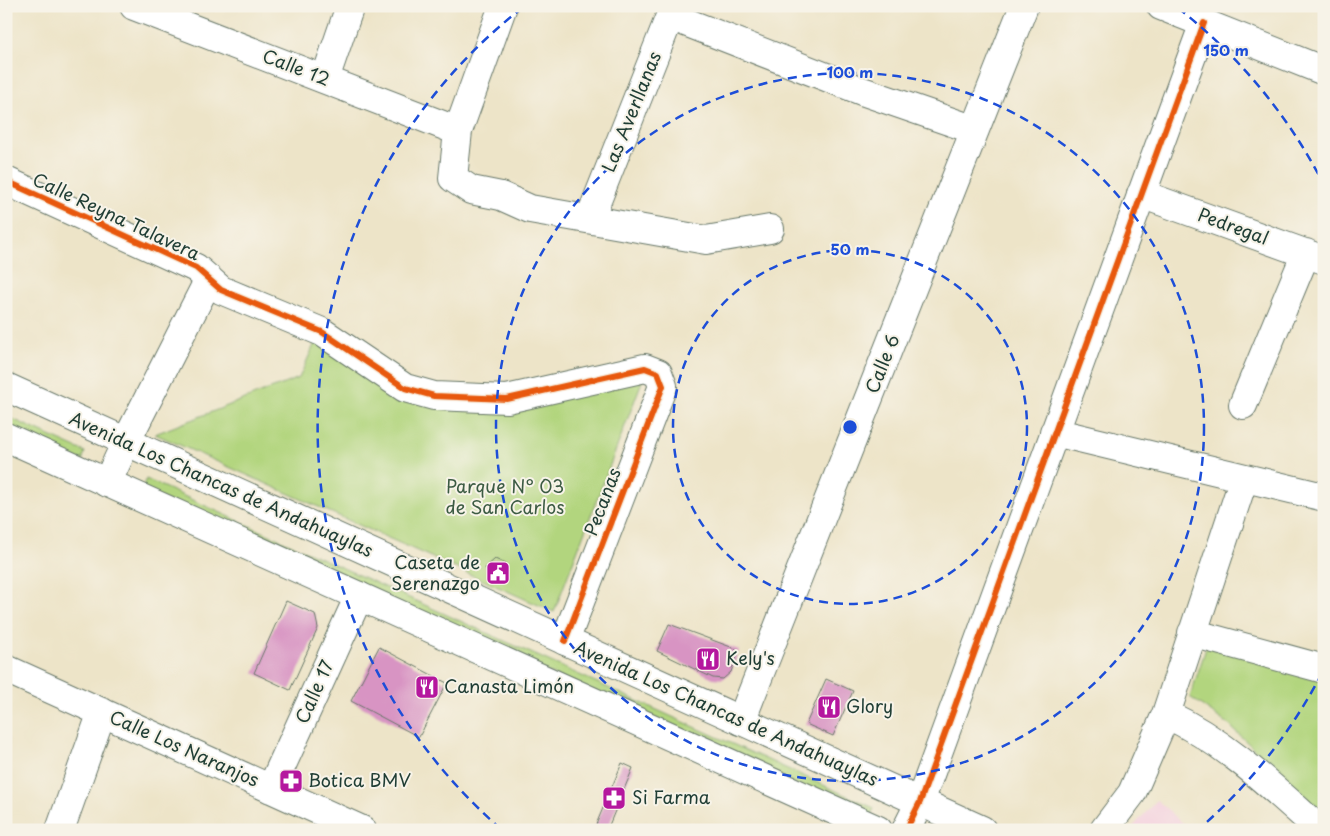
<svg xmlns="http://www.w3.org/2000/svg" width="1330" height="836" font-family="'Playpen Sans',sans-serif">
	<rect width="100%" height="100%" fill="#f7f3e8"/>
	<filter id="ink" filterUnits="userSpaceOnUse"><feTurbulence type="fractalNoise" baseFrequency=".02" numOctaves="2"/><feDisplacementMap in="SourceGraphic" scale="10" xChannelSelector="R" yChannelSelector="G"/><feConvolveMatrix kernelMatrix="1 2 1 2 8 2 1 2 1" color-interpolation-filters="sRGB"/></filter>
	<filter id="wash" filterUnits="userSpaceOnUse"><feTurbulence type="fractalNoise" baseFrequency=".0096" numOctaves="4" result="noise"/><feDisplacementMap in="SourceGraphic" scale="20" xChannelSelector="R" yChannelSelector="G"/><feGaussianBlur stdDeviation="1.12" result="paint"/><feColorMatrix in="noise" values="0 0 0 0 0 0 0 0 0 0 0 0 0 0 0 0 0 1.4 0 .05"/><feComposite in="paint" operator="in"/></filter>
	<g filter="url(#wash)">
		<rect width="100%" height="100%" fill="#ede4c8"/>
		<path fill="#f4cfde" d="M 1157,800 L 1190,830 L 1130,830 Z"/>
		<path fill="#b2d57e" stroke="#688959" d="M 319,334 L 398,393 L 510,413 L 644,376 L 554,612 L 155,434 L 299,378 Z
			M 6,416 L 85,452 L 82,461 L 6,427 Z
			M 146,479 L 874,808 L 870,818 L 142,489 Z
			M 1207,645 L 1324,676 L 1324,816 L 1229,725 L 1190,697 Z"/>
		<g id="blocks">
			<path fill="#d894c3" d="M 495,559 L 506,564 L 506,578 L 493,578 L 485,568 Z
				M 286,601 L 315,614 L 318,628 L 290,690 L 254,673 Z
				M 669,624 L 739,650 L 731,672 L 723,679 L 713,678 L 657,651 Z
				M 379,647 L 447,683 L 419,737 L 351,701 Z
				M 826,679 L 853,691 L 833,736 L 806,724 Z
				M 622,763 L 633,768 L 607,830 L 601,830 L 595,827 Z"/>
		</g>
	</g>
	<g filter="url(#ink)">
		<use href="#blocks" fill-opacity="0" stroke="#677768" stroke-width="1"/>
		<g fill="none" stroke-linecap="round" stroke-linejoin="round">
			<g stroke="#677768" stroke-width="30">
				<path id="minor" d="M 134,6 L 458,131
					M 503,6 L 458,131 L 453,178 L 471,190 L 501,196 L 530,209 L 706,240 L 770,229
					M 1161,6 L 1324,71
					M 670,16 L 862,91 L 975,130
					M 325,79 L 350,6
					M 6,181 L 196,268 L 221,290 L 322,332 L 405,388 L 434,396 L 507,399 L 645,368 L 658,373 L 663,386 L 565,641
					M 1141,194 L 1324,260
					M 590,218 L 674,6
					M 1243,405 L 1306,253
					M 1054,432 L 1324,497
					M 107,483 L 126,442 L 209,279
					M 1192,633 L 1324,669
					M 6,669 L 362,830
					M 1166,714 C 1226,742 1271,786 1320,830
					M 741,721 L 1024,6
					M 271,789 L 359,596
					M 60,830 L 102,712
					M 906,830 L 920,802 L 1204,23
					M 1104,830 L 1132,793 L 1166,714 L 1244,478"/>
			</g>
			<g stroke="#677768" stroke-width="30">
				<path id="major" d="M 6,387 L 982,830
					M 6,437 L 878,830"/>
			</g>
			<use href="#minor" stroke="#fff" stroke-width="28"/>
			<use href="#major" stroke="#fff" stroke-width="28"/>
			<g stroke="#f7f3e8" stroke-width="9">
				<path id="cycleway" d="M 6,181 L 196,268 L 221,290 L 322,332 L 405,388 L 434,396 L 507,399 L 645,368 L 658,373 L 663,386 L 565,641
					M 906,830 L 920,802 L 1204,23"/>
			</g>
			<use href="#cycleway" stroke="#e8590c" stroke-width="6"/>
		</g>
	</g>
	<g fill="none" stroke="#1d4ed8" stroke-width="2.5" stroke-dasharray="9 6">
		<circle cx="850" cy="427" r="177"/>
		<circle cx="850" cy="427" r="354"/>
		<path d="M1322 673A532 532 0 0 1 1199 829M501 829A532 532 0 0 1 522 8M1178 8A532 532 0 0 1 1322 181"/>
	</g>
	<defs>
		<g id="civic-square" transform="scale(1.25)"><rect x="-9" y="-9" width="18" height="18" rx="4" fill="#b5179e" stroke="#f7f3e8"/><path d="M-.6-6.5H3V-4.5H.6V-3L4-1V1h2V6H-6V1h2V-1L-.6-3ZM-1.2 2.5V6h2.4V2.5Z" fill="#fff"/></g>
		<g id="restaurant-square" transform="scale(1.25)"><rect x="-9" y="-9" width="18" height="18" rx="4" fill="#b5179e" stroke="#f7f3e8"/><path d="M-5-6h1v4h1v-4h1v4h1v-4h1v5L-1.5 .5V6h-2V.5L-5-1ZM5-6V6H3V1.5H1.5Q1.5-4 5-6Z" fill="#fff"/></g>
		<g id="pharmacy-square" transform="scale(1.25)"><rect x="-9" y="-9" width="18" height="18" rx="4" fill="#b5179e" stroke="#f7f3e8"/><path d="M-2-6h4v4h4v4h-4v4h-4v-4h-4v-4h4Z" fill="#fff"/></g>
	</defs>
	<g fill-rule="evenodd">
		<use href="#civic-square" x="498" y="573"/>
		<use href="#restaurant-square" x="708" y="659"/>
		<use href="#restaurant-square" x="427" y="687"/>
		<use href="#restaurant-square" x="829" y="707"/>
		<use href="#pharmacy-square" x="291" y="781"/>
		<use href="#pharmacy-square" x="614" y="798"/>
	</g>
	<g text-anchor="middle" stroke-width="4" stroke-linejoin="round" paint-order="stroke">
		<g font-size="18" fill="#1f3d34" stroke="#f7f3e8">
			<text transform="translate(296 68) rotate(21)" y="6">Calle 12</text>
			<text transform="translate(632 112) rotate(-68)" y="6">Las Averllanas</text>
			<text transform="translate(116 217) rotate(25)" y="6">Calle Reyna Talavera</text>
			<text transform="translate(1233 227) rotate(20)" y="6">Pedregal</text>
			<text transform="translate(883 364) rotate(-68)" y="6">Calle 6</text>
			<text transform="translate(221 485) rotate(24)" y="6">Avenida Los Chancas de Andahuaylas</text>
			<text transform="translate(603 502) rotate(-69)" y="6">Pecanas</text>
			<text transform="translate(315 692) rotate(-66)" y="6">Calle 17</text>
			<text transform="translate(726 714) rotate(24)" y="6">Avenida Los Chancas de Andahuaylas</text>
			<text transform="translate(184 749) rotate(24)" y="6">Calle Los Naranjos</text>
		</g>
		<g font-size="18" fill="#3c5b43" stroke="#f7f3e8">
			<text x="505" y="493">Parque N° 03<tspan x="505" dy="21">de San Carlos</tspan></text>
		</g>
		<g font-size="18" fill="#1f3d34" stroke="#f7f3e8" text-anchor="start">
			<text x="480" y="569" text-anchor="end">Caseta de<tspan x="480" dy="21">Serenazgo</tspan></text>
			<text x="726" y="665">Kely's</text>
			<text x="444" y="693">Canasta Limón</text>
			<text x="846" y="713">Glory</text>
			<text x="308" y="787">Botica BMV</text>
			<text x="632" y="804">Si Farma</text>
		</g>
	</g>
	<circle cx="850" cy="427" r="8" fill="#1d4ed8" stroke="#f7f3e8" stroke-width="2.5"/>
	<g font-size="15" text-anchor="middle" font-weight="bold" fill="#1d4ed8" stroke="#f7f3e8" stroke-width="4" stroke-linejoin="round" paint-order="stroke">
		<text x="1226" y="56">150 m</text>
		<text x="850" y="78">100 m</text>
		<text x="850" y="255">50 m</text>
	</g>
	<rect width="1330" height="836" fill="none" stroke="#f7f3e8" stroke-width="25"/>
</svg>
